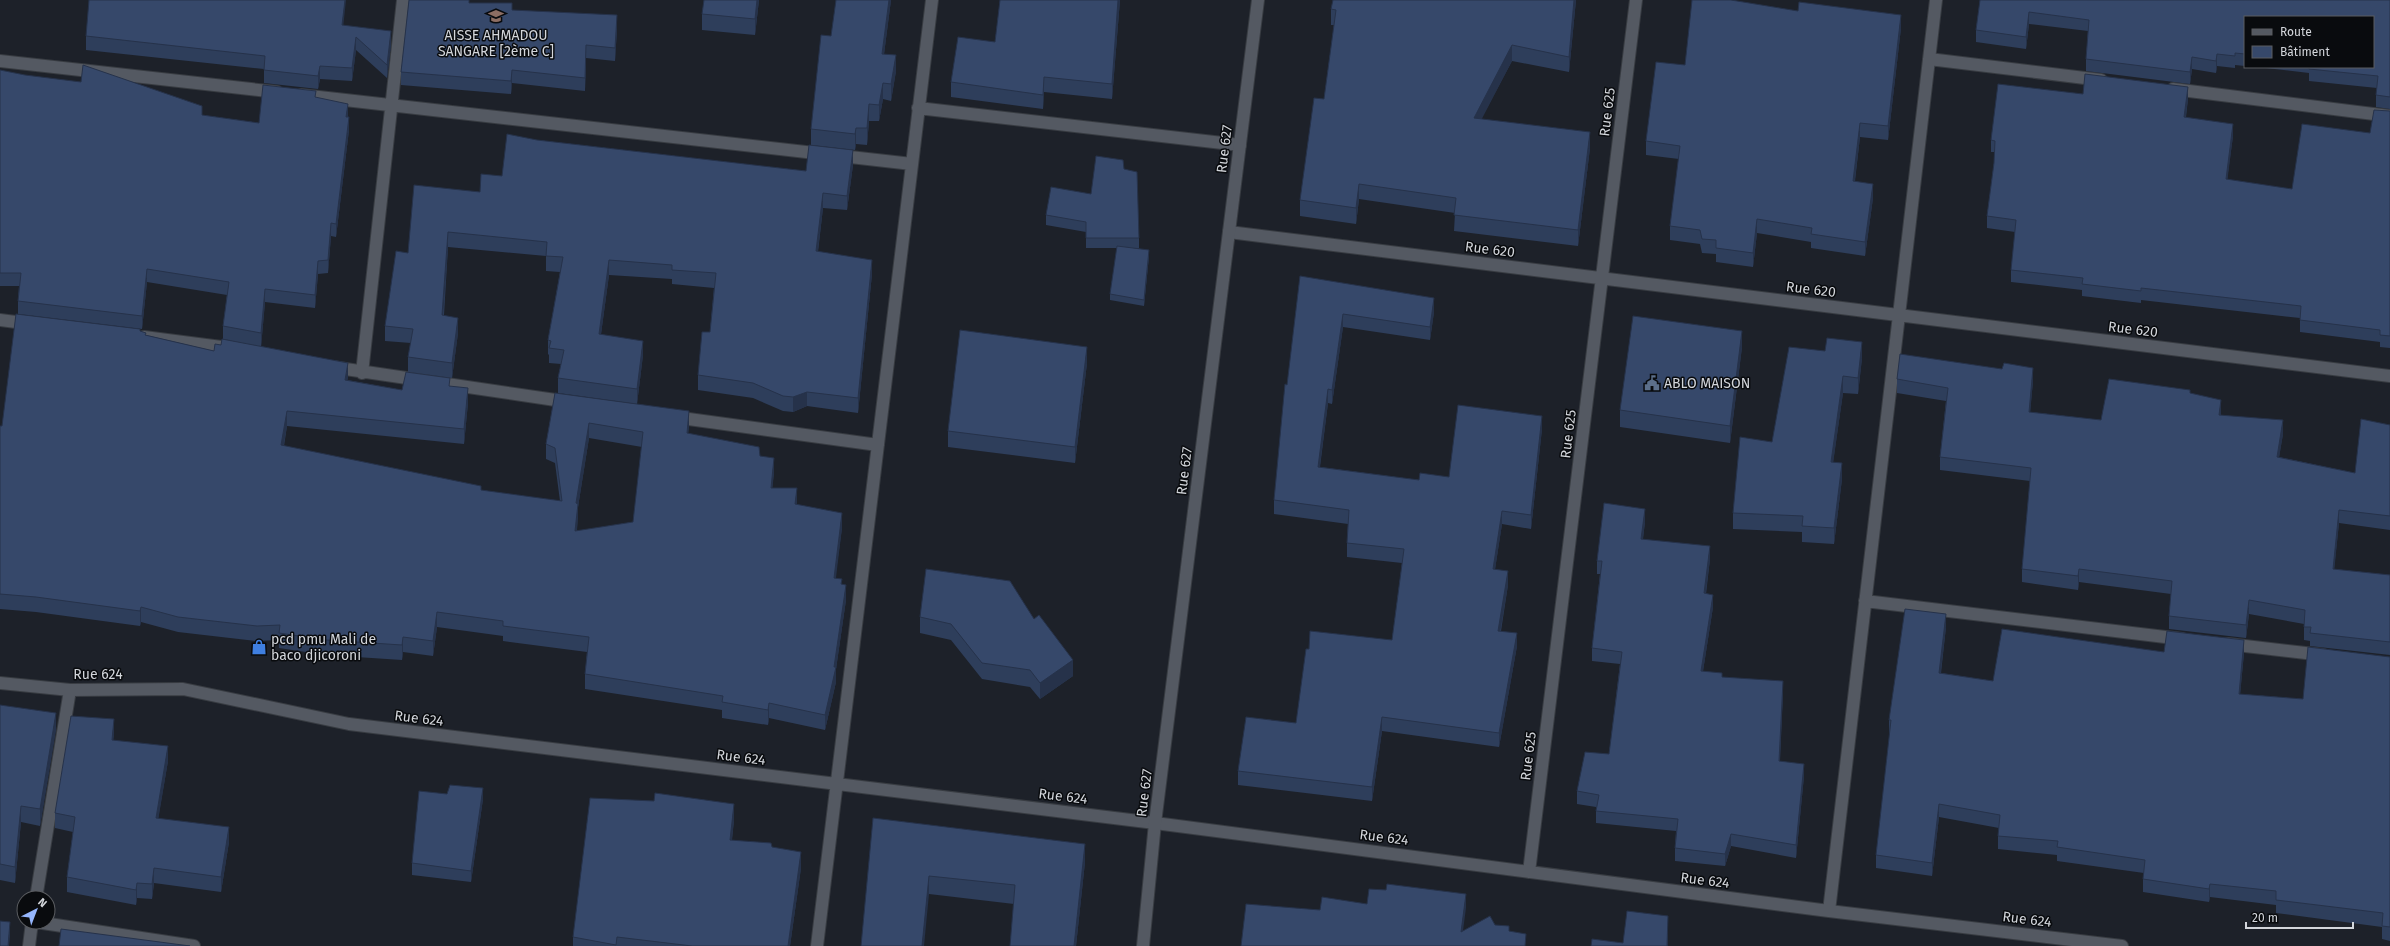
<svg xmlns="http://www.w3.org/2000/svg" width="2390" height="946" font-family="'Fira Sans',sans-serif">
	<rect width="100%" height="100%" fill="#1d2129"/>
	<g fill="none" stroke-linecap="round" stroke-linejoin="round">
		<g stroke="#383c42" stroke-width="14">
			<path id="minor" d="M 1929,59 L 2101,80
				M 0,61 L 277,92
				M 2173,89 L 2390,116
				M 301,95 L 912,164
				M 918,108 L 1240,145
				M 1229,232 L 2390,376
				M 0,320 L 31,324
				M 144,337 L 229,348
				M 332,367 L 569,402
				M 362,373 L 403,0
				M 674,417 L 878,445
				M 1865,601 L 2182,639
				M 2228,644 L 2323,655
				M 0,683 L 70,690 L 183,689 L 349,724 L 1155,823 L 1829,911 L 2122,946
				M 1529,872 L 1636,0
				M 36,898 L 70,690
				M 1829,911 L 1936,0
				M 36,922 L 194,946
				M 29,946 L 32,922
				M 817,946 L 932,0"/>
		</g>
		<g stroke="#383c42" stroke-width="14">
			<path id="tertiary" d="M 1143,946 L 1155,823 L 1258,0"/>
		</g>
		<use href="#minor" stroke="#545962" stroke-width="12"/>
		<use href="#tertiary" stroke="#545962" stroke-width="12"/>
	</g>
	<path fill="#2e3e5b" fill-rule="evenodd" d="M 704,0 L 759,0 L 755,35 L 702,30 L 702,14 Z
		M 891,0 L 884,54 L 896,71 L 891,101 L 883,99 L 879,121 L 869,121 L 867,145 L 856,144 L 855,150 L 811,145 L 811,129 L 831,36 Z
		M 1000,0 L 1120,0 L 1112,99 L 1044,92 L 1043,109 L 951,97 L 951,82 L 995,42 Z
		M 1576,0 L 1569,72 L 1512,61 L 1481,119 L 1590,148 L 1578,246 L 1454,231 L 1455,213 L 1359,199 L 1356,224 L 1300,216 L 1300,200 L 1324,99 L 1334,25 L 1331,25 L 1331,9 Z
		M 1980,0 L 2390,0 L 2390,109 L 2376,107 L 2376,95 L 2377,88 L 2309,81 L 2309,73 L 2257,67 L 2373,67 L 2245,17 L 2245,66 L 2235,65 L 2235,68 L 2217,66 L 2216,73 L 2192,69 L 2190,84 L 2086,71 L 2086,59 L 2088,31 L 2029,24 L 2026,49 L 1976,42 L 1976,30 Z
		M 470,3 L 617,29 L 615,61 L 586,58 L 585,91 L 512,83 L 511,94 L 401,85 L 401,72 Z
		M 343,25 L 391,44 L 387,78 L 356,50 L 352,81 L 320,79 L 318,89 L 264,83 L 264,69 L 86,50 L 86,36 Z
		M 1901,28 L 1888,140 L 1860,137 L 1855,181 L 1873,198 L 1865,256 L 1811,248 L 1811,242 L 1757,233 L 1753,267 L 1716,262 L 1716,254 L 1702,253 L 1700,244 L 1670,240 L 1670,226 L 1679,159 L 1646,155 L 1646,141 L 1685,65 Z
		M 0,70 L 202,115 L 259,123 L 316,98 L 348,117 L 349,130 L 336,237 L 331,236 L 328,273 L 318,274 L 315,308 L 265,302 L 261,347 L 223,339 L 223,326 L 227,295 L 147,282 L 142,329 L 18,314 L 18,301 L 19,286 L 0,286 Z
		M 2083,94 L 2188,99 L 2186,117 L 2233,136 L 2227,180 L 2292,189 L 2370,133 L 2390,111 L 2390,348 L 2380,347 L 2380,342 L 2300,332 L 2300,318 L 2141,300 L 2141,303 L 2082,296 L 2082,290 L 2011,282 L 2011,270 L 2015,232 L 1987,228 L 1987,216 L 1994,163 L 1994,152 L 1991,152 L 1991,140 Z
		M 537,140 L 806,171 L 853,165 L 847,210 L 823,208 L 818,252 L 872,274 L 858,413 L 807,406 L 793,412 L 783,411 L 753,398 L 698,390 L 698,375 L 710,332 L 714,288 L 672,284 L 672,279 L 609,275 L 601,334 L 643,355 L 637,404 L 558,393 L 558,378 L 561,364 L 549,363 L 549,355 L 548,354 L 548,340 L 560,272 L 546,271 L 546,256 L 448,247 L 444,315 L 458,333 L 452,378 L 408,372 L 408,357 L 411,343 L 385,341 L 385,326 L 408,253 L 480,192 L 502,176 Z
		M 1124,169 L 1139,238 L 1139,248 L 1129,248 L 1149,256 L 1144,306 L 1110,300 L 1110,294 L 1117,248 L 1086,248 L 1086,232 L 1046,225 L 1046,215 L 1091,194 Z
		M 1300,276 L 1434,312 L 1430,340 L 1343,327 L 1332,404 L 1328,403 L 1320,467 L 1419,480 L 1449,477 L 1542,429 L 1531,529 L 1502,524 L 1495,569 L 1508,585 L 1501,631 L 1517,646 L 1499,747 L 1382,731 L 1372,801 L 1238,785 L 1238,771 L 1296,723 L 1309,649 L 1392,640 L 1402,563 L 1347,557 L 1347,543 L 1348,524 L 1274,514 L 1274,500 Z
		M 140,332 L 146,335 L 214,351 L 348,378 L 347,380 L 402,390 L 450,386 L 468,403 L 464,444 L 287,426 L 284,446 L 481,490 L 560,501 L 555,463 L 546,459 L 546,444 L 555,393 L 689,426 L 688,433 L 760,456 L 774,473 L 772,488 L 797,504 L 842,528 L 835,579 L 842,584 L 846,600 L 836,669 L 836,682 L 825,730 L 769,718 L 768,725 L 722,718 L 722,710 L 585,689 L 585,674 L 587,652 L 503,641 L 503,636 L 437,627 L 433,656 L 403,652 L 402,660 L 326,655 L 279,648 L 279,640 L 257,641 L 178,632 L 141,622 L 140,626 L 36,612 L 0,609 L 0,426 L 2,426 ZM 589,438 L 642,447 L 633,522 L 577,531 L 578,507 Z
		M 1742,347 L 1730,443 L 1620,427 L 1620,410 Z
		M 1862,358 L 1858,394 L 1843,393 L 1833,462 L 1842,479 L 1834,544 L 1802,542 L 1802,532 L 1733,529 L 1733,513 L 1772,442 Z
		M 1087,363 L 1075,463 L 948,447 L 948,431 Z
		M 1897,379 L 2033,381 L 2030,412 L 2101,420 L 2190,393 L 2221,413 L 2221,415 L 2283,434 L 2279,457 L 2355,473 L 2390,425 L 2390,530 L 2339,523 L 2334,569 L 2390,575 L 2390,655 L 2310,646 L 2310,641 L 2304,640 L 2304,624 L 2249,614 L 2246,638 L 2169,629 L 2169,616 L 2171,594 L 2079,582 L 2078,590 L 2022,582 L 2022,569 L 2030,481 L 1940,470 L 1940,457 L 1946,401 L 1897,393 Z
		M 1645,522 L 1643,539 L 1710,559 L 1706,594 L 1713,607 L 1703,671 L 1722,677 L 1783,693 L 1780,761 L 1804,776 L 1796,858 L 1731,846 L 1725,866 L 1675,861 L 1675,848 L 1676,831 L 1596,823 L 1596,807 L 1577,804 L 1577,791 L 1609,754 L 1620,664 L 1592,661 L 1592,648 L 1600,574 L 1597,574 L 1597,561 Z
		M 920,617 L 1034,619 L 1073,676 L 1040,699 L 1030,687 L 982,679 L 951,640 L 920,633 Z
		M 1946,627 L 1941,673 L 1993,681 L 2164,652 L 2244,653 L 2240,694 L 2303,699 L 2390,657 L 2390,941 L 2382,939 L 2382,927 L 2276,913 L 2276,905 L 2210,897 L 2209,902 L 2143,892 L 2143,879 L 2144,873 L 2057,861 L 2057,855 L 1998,849 L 1998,836 L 1999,828 L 1939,817 L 1932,876 L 1876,868 L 1876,855 L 1890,734 L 1889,734 L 1889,720 Z
		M 0,705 L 56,729 L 40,826 L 21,822 L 15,883 L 0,880 Z
		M 114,734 L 113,740 L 168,761 L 158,819 L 229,842 L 221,892 L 154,883 L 152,899 L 137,898 L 136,905 L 67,892 L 67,877 L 73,832 L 55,828 L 55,813 Z
		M 483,799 L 471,882 L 412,875 L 412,863 Z
		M 873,818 L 1085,862 L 1076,946 L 1010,946 L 1014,904 L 929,894 Z
		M 734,820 L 732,840 L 772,847 L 801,868 L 790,946 L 573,946 L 573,937 Z"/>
	<path fill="#26324a" d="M 345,0 L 346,0 L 342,38 L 342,25 Z
		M 757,0 L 759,0 L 755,35 L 755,19 Z
		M 889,0 L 891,0 L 882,70 L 882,54 Z
		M 1118,0 L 1120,0 L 1112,99 L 1112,84 Z
		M 1574,0 L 1576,0 L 1569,72 L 1569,57 Z
		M 2029,12 L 2029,24 L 2026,49 L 2026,37 Z
		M 617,15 L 617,29 L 615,61 L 615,48 Z
		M 1901,15 L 1901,28 L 1888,140 L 1888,126 Z
		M 391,31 L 391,44 L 387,78 L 387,65 Z
		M 356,37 L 356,50 L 352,81 L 352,68 Z
		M 586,45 L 586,58 L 585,91 L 585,78 Z
		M 1512,45 L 1512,61 L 1474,134 L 1474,118 Z
		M 2217,54 L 2217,66 L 2216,73 L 2216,61 Z
		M 896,55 L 896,71 L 891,101 L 891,84 Z
		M 2192,57 L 2192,69 L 2190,84 L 2190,72 Z
		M 320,66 L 320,79 L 318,89 L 318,76 Z
		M 512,70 L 512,83 L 511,94 L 511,81 Z
		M 1044,77 L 1044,92 L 1043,109 L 1043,95 Z
		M 883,83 L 883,99 L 879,121 L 879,105 Z
		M 2188,87 L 2188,99 L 2184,129 L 2184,117 Z
		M 348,104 L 348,117 L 346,117 Z
		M 869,104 L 869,121 L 867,145 L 867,128 Z
		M 349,117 L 349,130 L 336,237 L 336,224 Z
		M 1860,123 L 1860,137 L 1853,195 L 1853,181 Z
		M 2233,124 L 2233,136 L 2226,191 L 2226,179 Z
		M 856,128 L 856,144 L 855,150 L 855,134 Z
		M 1590,132 L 1590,148 L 1578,246 L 1578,230 Z
		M 853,150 L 853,165 L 847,210 L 847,196 Z
		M 1359,184 L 1359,199 L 1356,224 L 1356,208 Z
		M 1873,184 L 1873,198 L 1865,256 L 1865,242 Z
		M 823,193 L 823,208 L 816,266 L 816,251 Z
		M 1757,219 L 1757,233 L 1753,267 L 1753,253 Z
		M 331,223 L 331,236 L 328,273 L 328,260 Z
		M 448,232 L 448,247 L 442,330 L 442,315 Z
		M 1149,250 L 1149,256 L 1144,306 L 1144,300 Z
		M 609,260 L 609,275 L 599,349 L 599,334 Z
		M 872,260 L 872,274 L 858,413 L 858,398 Z
		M 318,261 L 318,274 L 315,308 L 315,295 Z
		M 147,269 L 147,282 L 142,329 L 142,316 Z
		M 265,289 L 265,302 L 261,347 L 261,333 Z
		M 1434,298 L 1434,312 L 1430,340 L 1430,327 Z
		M 1343,314 L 1343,327 L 1332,404 L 1332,390 Z
		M 458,318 L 458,333 L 452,378 L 452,363 Z
		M 1742,331 L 1742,347 L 1730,443 L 1730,426 Z
		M 643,341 L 643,355 L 637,404 L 637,389 Z
		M 1862,342 L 1862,358 L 1858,394 L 1858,378 Z
		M 1087,347 L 1087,363 L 1075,463 L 1075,447 Z
		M 348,363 L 348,378 L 345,395 L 345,380 Z
		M 2033,368 L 2033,381 L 2029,426 L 2029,412 Z
		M 1843,376 L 1843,393 L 1831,478 L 1831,462 Z
		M 468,388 L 468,403 L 464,444 L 464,429 Z
		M 1328,389 L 1328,403 L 1318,480 L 1318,467 Z
		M 807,392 L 807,406 L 793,412 L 793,397 Z
		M 2221,400 L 2221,413 L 2219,429 L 2219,415 Z
		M 287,411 L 287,426 L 281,460 L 281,445 Z
		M 689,411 L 689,426 L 687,448 L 687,433 Z
		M 1542,416 L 1542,429 L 1531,529 L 1531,515 Z
		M 2283,420 L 2283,434 L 2277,470 L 2277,457 Z
		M 589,423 L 589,438 L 578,507 L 578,519 L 575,546 L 576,503 Z
		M 774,458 L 774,473 L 771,503 L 771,488 Z
		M 1842,463 L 1842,479 L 1834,544 L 1834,528 Z
		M 797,488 L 797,504 L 795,519 L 795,504 Z
		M 1645,509 L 1645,522 L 1641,552 L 1641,539 Z
		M 2339,510 L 2339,523 L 2333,583 L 2333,569 Z
		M 1502,511 L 1502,524 L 1493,583 L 1493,569 Z
		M 842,513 L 842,528 L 834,594 L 834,578 Z
		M 1710,546 L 1710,559 L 1704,606 L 1704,593 Z
		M 2079,569 L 2079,582 L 2078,590 L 2078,576 Z
		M 1508,571 L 1508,585 L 1498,645 L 1498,631 Z
		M 846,585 L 846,600 L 836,669 L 836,682 L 825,730 L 825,715 L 834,667 Z
		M 1713,595 L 1713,607 L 1701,684 L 1701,671 Z
		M 2249,600 L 2249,614 L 2246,638 L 2246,625 Z
		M 141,607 L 141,622 L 140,626 L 140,611 Z
		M 437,612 L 437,627 L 433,656 L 433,641 Z
		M 1946,614 L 1946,627 L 1939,687 L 1939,673 Z
		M 1517,633 L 1517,646 L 1499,747 L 1499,733 Z
		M 403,637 L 403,652 L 402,660 L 402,645 Z
		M 2244,640 L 2244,653 L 2239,707 L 2239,694 Z
		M 1073,660 L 1073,676 L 1040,699 L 1040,683 Z
		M 1783,681 L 1783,693 L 1779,774 L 1779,761 Z
		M 769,703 L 769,718 L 768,725 L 768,710 Z
		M 56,713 L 56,729 L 40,826 L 40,809 Z
		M 1382,717 L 1382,731 L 1372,801 L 1372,787 Z
		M 114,719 L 114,734 L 112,755 L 112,740 Z
		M 168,746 L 168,761 L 156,833 L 156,818 Z
		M 1804,764 L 1804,776 L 1796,858 L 1796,845 Z
		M 483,788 L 483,799 L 471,882 L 471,871 Z
		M 734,804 L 734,820 L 730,856 L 730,840 Z
		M 1939,804 L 1939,817 L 1932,876 L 1932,863 Z
		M 21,806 L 21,822 L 15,883 L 15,867 Z
		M 229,827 L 229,842 L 221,892 L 221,877 Z
		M 1731,834 L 1731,846 L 1725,866 L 1725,854 Z
		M 1085,844 L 1085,862 L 1076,946 L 1074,946 Z
		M 801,852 L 801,868 L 790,946 L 788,946 Z
		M 154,868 L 154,883 L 152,899 L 152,884 Z
		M 929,876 L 929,894 L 924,946 L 922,946 Z
		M 137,883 L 137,898 L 136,905 L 136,890 Z
		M 2210,884 L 2210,897 L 2209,902 L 2209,889 Z
		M 1466,894 L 1466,908 L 1461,946 L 1461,932 Z
		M 1668,916 L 1668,946 L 1667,946 Z
		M 10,922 L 10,937 L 9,946 L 8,946 Z"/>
	<path fill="#36486a" stroke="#26324a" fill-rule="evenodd" d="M 89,0 L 345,0 L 342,25 L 391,31 L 387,65 L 356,37 L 352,68 L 320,66 L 318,76 L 264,70 L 265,56 L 86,36 Z
		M 409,0 L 469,0 L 469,3 L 512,3 L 512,10 L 617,15 L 615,48 L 586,45 L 585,78 L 512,70 L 511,81 L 401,72 Z
		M 704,0 L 757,0 L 755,19 L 702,14 Z
		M 836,0 L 889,0 L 882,54 L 896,55 L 891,84 L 883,83 L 879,105 L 869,104 L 867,128 L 856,128 L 855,134 L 811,129 L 821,35 L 831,36 Z
		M 1000,0 L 1118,0 L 1112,84 L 1044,77 L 1043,95 L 951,82 L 958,37 L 995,42 Z
		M 1333,0 L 1574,0 L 1569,57 L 1512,45 L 1474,118 L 1590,132 L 1578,230 L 1454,215 L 1456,198 L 1359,184 L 1356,208 L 1300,200 L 1314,98 L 1324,99 L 1336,10 L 1331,9 Z
		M 1692,0 L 1731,0 L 1798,11 L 1799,2 L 1901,15 L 1888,126 L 1860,123 L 1853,181 L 1873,184 L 1865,242 L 1811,234 L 1812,228 L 1757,219 L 1753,253 L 1716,248 L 1716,240 L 1702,239 L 1700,230 L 1670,226 L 1680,146 L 1646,141 L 1656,62 L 1685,65 Z
		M 1980,0 L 2390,0 L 2390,97 L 2376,95 L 2378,76 L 2309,69 L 2309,67 L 2373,67 L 2373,17 L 2245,17 L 2245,54 L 2235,53 L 2235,56 L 2217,54 L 2216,61 L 2192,57 L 2190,72 L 2086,59 L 2089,20 L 2029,12 L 2026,37 L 1976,30 Z
		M 83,65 L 202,106 L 202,115 L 259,123 L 263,85 L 316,91 L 315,97 L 348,104 L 346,117 L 349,117 L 336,224 L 331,223 L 328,260 L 318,261 L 315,295 L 265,289 L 261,333 L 223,326 L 229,282 L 147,269 L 142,316 L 18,301 L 21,273 L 0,273 L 0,70 L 25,75 L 81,82 Z
		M 2085,74 L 2188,87 L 2184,117 L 2233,124 L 2226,179 L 2292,189 L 2302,124 L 2370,133 L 2374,110 L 2390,111 L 2390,336 L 2380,335 L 2380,330 L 2300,320 L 2301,306 L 2141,288 L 2141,291 L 2082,284 L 2083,278 L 2011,270 L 2016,220 L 1987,216 L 1994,163 L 1995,141 L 1991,140 L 1998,84 L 2083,94 Z
		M 507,134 L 537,140 L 806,171 L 809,145 L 853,150 L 847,196 L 823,193 L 816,251 L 872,260 L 858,398 L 807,392 L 793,397 L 783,396 L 753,383 L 698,375 L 702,332 L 710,332 L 716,273 L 672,270 L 672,265 L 609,260 L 599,334 L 643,341 L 637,389 L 558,378 L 564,350 L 549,348 L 551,341 L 548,340 L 563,257 L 546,256 L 547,242 L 448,232 L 442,315 L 458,318 L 452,363 L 408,357 L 413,329 L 385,326 L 396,251 L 408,253 L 414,185 L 480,192 L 481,174 L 502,176 Z
		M 1096,156 L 1123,160 L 1124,169 L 1137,172 L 1139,238 L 1086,238 L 1086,222 L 1046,215 L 1051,187 L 1091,194 Z
		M 1117,246 L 1149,250 L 1144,300 L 1110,294 Z
		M 1300,276 L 1434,298 L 1430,327 L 1343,314 L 1332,390 L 1328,389 L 1318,467 L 1419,480 L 1420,473 L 1449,477 L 1458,405 L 1542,416 L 1531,515 L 1502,511 L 1493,569 L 1508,571 L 1498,631 L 1517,633 L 1499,733 L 1382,717 L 1372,787 L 1238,771 L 1246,717 L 1296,723 L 1306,649 L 1309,649 L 1310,631 L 1392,640 L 1404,549 L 1347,543 L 1349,510 L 1274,500 L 1285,384 L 1287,385 Z
		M 16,314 L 140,329 L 140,331 L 146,333 L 145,335 L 214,351 L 215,344 L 221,345 L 222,339 L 348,363 L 345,380 L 402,390 L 406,372 L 450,378 L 449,386 L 468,388 L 464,429 L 287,411 L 281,445 L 481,486 L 481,490 L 562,501 L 555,448 L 546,444 L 555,393 L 689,411 L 687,433 L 759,447 L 760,456 L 774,458 L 771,488 L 797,488 L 795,504 L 842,513 L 834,578 L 842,579 L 841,584 L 846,585 L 834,667 L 836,667 L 825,715 L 769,703 L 768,710 L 722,702 L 723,696 L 585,674 L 589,637 L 503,626 L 503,621 L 437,612 L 433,641 L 403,637 L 402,645 L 326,640 L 279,633 L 280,625 L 257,626 L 178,617 L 141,607 L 140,611 L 36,597 L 0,594 L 0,426 L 2,426 ZM 589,423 L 643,432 L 633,522 L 575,531 L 578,504 L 576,503 Z
		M 1633,316 L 1742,331 L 1730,426 L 1620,410 Z
		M 960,330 L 1087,347 L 1075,447 L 948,431 Z
		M 1827,338 L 1862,342 L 1858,378 L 1843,376 L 1831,462 L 1842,463 L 1834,528 L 1802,526 L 1803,516 L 1733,513 L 1740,437 L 1772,442 L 1789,347 L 1825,351 Z
		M 1900,354 L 2002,369 L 2004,363 L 2033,368 L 2029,412 L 2101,420 L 2109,379 L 2190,390 L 2190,393 L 2221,400 L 2219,415 L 2283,420 L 2277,457 L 2355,473 L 2361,419 L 2390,425 L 2390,516 L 2339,510 L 2333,569 L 2390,575 L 2390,642 L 2310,633 L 2311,627 L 2304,627 L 2305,610 L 2249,600 L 2246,625 L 2169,616 L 2172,581 L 2079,569 L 2078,576 L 2022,569 L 2031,468 L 1940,457 L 1948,388 L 1897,379 Z
		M 1604,503 L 1645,509 L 1641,539 L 1710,546 L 1704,593 L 1713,595 L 1701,671 L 1722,673 L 1722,677 L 1783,681 L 1779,761 L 1804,764 L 1796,845 L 1731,834 L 1725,854 L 1675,848 L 1678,819 L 1596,811 L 1599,795 L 1577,791 L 1585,752 L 1609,754 L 1622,652 L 1592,648 L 1602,561 L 1597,561 Z
		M 926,569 L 1010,581 L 1034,619 L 1039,615 L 1073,660 L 1040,683 L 1030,670 L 982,663 L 951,624 L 920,617 Z
		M 1905,609 L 1946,614 L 1939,673 L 1993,681 L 2002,629 L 2164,652 L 2167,631 L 2244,640 L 2239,694 L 2303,699 L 2308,647 L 2390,657 L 2390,927 L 2382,926 L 2383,913 L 2276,900 L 2276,891 L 2210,884 L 2209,889 L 2143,879 L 2145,860 L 2057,847 L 2058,841 L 1998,836 L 2000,815 L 1939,804 L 1932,863 L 1876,855 L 1891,720 L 1889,720 Z
		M 0,705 L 56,713 L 40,809 L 21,806 L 15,867 L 0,864 Z
		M 71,716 L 114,719 L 112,740 L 168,746 L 156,818 L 229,827 L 221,877 L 154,868 L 152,884 L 137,883 L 136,890 L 67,877 L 75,817 L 55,813 Z
		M 450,785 L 483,788 L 471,871 L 412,863 L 419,791 L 447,794 Z
		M 655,793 L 734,804 L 730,840 L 771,843 L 772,847 L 801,852 L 788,946 L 692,946 L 617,937 L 616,945 L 573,937 L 590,798 L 654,801 Z
		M 873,818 L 1085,844 L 1074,946 L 1010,946 L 1015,885 L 929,876 L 922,946 L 861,946 Z
		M 1387,884 L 1466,894 L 1461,932 L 1490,916 L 1495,925 L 1509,926 L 1509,931 L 1526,934 L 1525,946 L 1241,946 L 1246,904 L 1320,910 L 1322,897 L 1367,904 L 1369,889 L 1386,890 Z
		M 1627,911 L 1668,916 L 1667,946 L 1591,946 L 1592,939 L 1623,943 Z
		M 0,921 L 10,922 L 8,946 L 0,946 Z
		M 61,929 L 190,946 L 59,946 Z"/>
	<defs>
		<g id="school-bare" transform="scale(1.2)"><path d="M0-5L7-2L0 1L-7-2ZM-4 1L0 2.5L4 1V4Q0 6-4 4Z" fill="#8d6e63" stroke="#090b0e" stroke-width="2.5" paint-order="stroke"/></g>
		<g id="civic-bare" transform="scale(1.2)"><path d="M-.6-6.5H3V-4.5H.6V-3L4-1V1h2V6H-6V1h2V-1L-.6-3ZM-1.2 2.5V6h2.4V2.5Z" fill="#5c6f8a" stroke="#090b0e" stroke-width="2.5" paint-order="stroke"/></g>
		<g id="shop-bare" transform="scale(1.2)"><path d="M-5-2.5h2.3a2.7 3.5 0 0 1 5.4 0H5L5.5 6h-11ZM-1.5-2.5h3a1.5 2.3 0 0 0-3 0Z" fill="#3f7fe0" stroke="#090b0e" stroke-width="2.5" paint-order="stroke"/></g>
	</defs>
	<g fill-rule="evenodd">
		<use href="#school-bare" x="496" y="16"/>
		<use href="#civic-bare" x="1652" y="383"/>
		<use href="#shop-bare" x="259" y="647"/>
	</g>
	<g text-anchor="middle" stroke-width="3" stroke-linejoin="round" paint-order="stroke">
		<g font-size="14" fill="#d3d6db" stroke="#090b0e" text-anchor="start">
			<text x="496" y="40" text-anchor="middle">AISSE AHMADOU<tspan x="496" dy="16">SANGARE [2ème C]</tspan></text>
			<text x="1664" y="388">ABLO MAISON</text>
			<text x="271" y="644">pcd pmu Mali de<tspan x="271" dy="16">baco djicoroni</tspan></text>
		</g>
		<g font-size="14" fill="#d3d6db" stroke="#090b0e">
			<text transform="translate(1607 112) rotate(-83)" y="5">Rue 625</text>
			<text transform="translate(1224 149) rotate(-83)" y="5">Rue 627</text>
			<text transform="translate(1490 249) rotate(7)" y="5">Rue 620</text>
			<text transform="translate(1811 289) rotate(7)" y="5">Rue 620</text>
			<text transform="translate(2133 329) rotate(7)" y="5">Rue 620</text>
			<text transform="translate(1568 434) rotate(-83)" y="5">Rue 625</text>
			<text transform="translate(1184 471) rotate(-83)" y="5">Rue 627</text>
			<text x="98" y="679">Rue 624</text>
			<text transform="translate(419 718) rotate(7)" y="5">Rue 624</text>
			<text transform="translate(1528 756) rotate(-83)" y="5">Rue 625</text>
			<text transform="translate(741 757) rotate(7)" y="5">Rue 624</text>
			<text transform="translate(1144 793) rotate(-83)" y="5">Rue 627</text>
			<text transform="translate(1063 796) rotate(7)" y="5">Rue 624</text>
			<text transform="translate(1384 837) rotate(7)" y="5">Rue 624</text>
			<text transform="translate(1705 880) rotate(7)" y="5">Rue 624</text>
			<text transform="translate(2027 919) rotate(7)" y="5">Rue 624</text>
		</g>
	</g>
	<rect x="2244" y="16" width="130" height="52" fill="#090b0e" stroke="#5a5c60"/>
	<rect x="2252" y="29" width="20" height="6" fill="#545962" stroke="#5a5c60"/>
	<text x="2280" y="36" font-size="12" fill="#d3d6db">Route</text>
	<rect x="2252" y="46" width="20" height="12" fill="#36486a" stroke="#5a5c60"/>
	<text x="2280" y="56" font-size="12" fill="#d3d6db">Bâtiment</text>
	<g transform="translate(36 910) rotate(42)"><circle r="19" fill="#090b0e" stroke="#5a5c60"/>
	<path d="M0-3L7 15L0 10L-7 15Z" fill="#95b6fd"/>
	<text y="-6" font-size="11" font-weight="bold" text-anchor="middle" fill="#d3d6db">N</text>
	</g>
	<path d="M2246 922v6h107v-6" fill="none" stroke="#d3d6db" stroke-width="2"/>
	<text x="2252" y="922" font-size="12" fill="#d3d6db" stroke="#090b0e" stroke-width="3" paint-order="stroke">20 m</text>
</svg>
